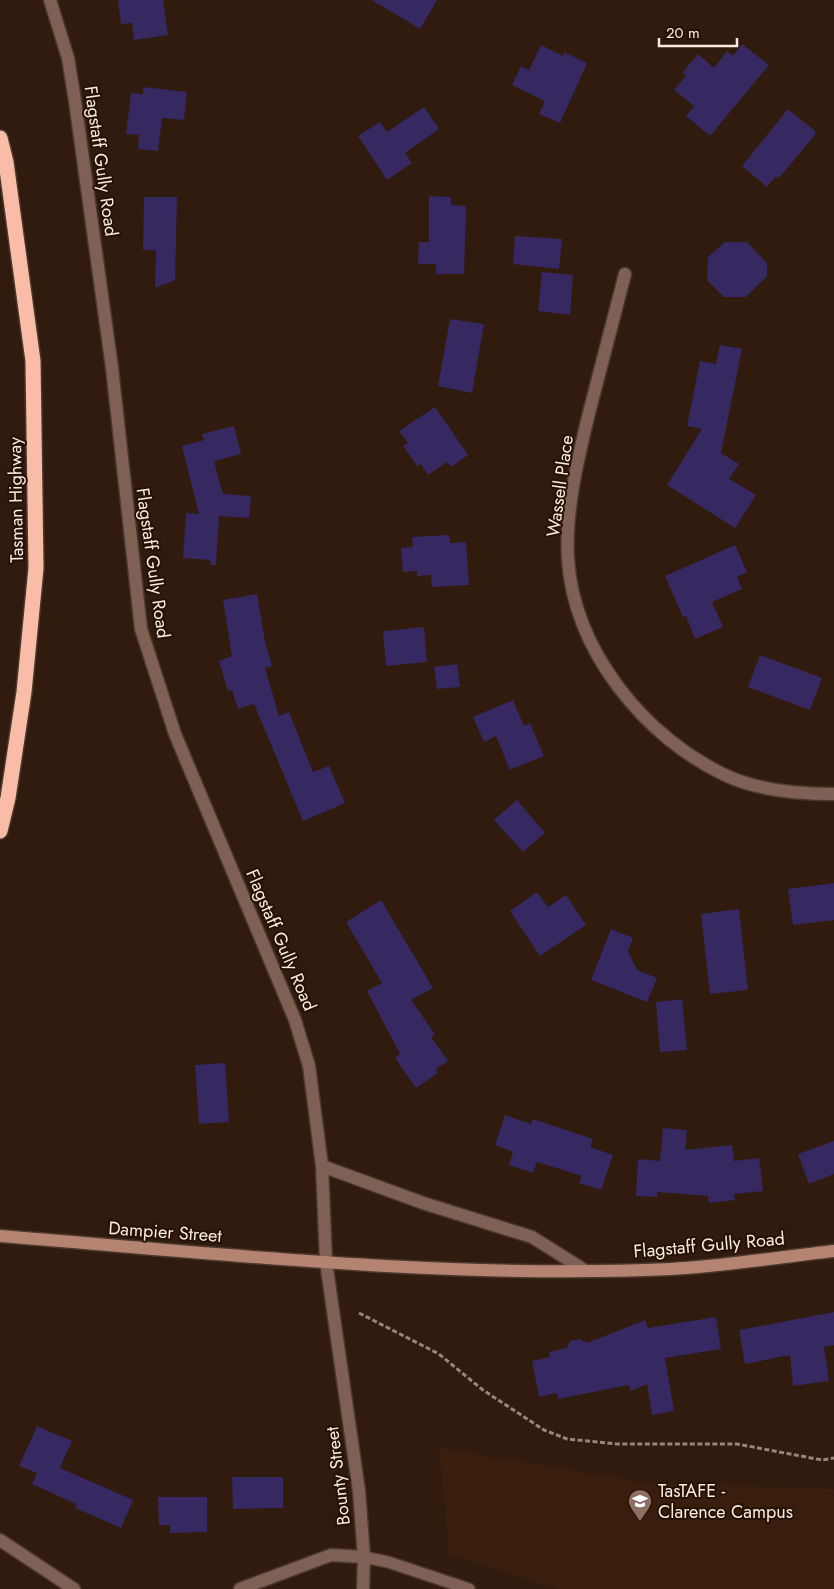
<svg xmlns="http://www.w3.org/2000/svg" width="834" height="1589" font-family="Jost,sans-serif">
	<rect width="100%" height="100%" fill="#301b0e"/>
	<path fill="#391e0d" d="M 439,1448 L 642,1482 L 834,1489 L 834,1589 L 558,1589 L 449,1554 Z"/>
	<path fill="#362861" d="M 118,0 L 163,0 L 168,35 L 134,40 L 132,23 L 121,24 Z
		M 372,0 L 437,0 L 420,29 Z
		M 742,44 L 769,65 L 710,136 L 686,116 L 694,106 L 674,90 L 686,76 L 682,73 L 698,54 L 714,68 L 727,51 L 733,56 Z
		M 541,45 L 563,56 L 564,52 L 587,63 L 560,123 L 539,114 L 545,101 L 512,85 L 521,66 L 529,70 Z
		M 143,87 L 187,92 L 184,120 L 162,118 L 158,151 L 138,149 L 139,135 L 126,134 L 131,93 L 143,94 Z
		M 424,107 L 439,129 L 405,153 L 412,163 L 387,180 L 358,136 L 380,122 L 387,132 Z
		M 788,109 L 815,131 L 815,135 L 779,178 L 776,176 L 767,187 L 742,166 Z
		M 429,196 L 451,197 L 451,205 L 466,206 L 464,274 L 436,274 L 436,264 L 418,264 L 419,242 L 429,242 Z
		M 144,197 L 177,197 L 175,280 L 155,288 L 156,250 L 143,250 Z
		M 515,236 L 562,239 L 559,269 L 513,264 Z
		M 725,242 L 747,242 L 767,263 L 767,276 L 746,297 L 724,297 L 707,280 L 708,257 Z
		M 542,272 L 573,275 L 570,315 L 538,311 Z
		M 450,319 L 484,324 L 472,393 L 438,386 Z
		M 720,345 L 742,349 L 721,453 L 739,464 L 729,479 L 756,495 L 735,528 L 667,485 L 702,429 L 687,426 L 700,361 L 716,364 Z
		M 435,407 L 468,455 L 451,467 L 447,462 L 428,475 L 421,464 L 417,466 L 403,446 L 408,443 L 399,431 Z
		M 234,426 L 241,454 L 214,461 L 223,494 L 251,496 L 249,518 L 219,516 L 216,565 L 211,565 L 210,560 L 183,558 L 186,513 L 199,514 L 182,446 L 204,440 L 202,434 Z
		M 449,535 L 450,543 L 466,542 L 469,585 L 432,587 L 431,575 L 417,576 L 417,571 L 403,572 L 401,548 L 413,547 L 412,537 Z
		M 735,545 L 747,572 L 737,577 L 742,589 L 712,602 L 723,627 L 695,639 L 686,616 L 683,617 L 665,576 Z
		M 257,594 L 265,642 L 272,666 L 265,668 L 279,716 L 289,712 L 313,772 L 329,766 L 345,803 L 303,821 L 254,704 L 238,709 L 232,690 L 228,691 L 219,661 L 232,656 L 223,600 Z
		M 424,627 L 427,662 L 386,666 L 383,631 Z
		M 760,655 L 822,678 L 810,710 L 748,687 Z
		M 457,664 L 460,687 L 437,689 L 434,667 Z
		M 513,700 L 524,726 L 530,723 L 544,756 L 510,770 L 496,736 L 484,742 L 473,717 Z
		M 517,800 L 545,833 L 523,852 L 494,820 Z
		M 834,883 L 834,920 L 793,925 L 788,889 Z
		M 537,892 L 548,907 L 566,895 L 586,925 L 540,956 L 510,911 Z
		M 381,900 L 433,988 L 411,1000 L 435,1034 L 431,1037 L 448,1061 L 436,1069 L 438,1073 L 416,1088 L 395,1058 L 400,1054 L 367,991 L 382,983 L 346,922 Z
		M 739,909 L 748,990 L 710,994 L 701,914 Z
		M 611,929 L 633,938 L 628,951 L 637,970 L 657,978 L 647,1002 L 591,980 Z
		M 682,999 L 687,1050 L 660,1052 L 656,1002 Z
		M 225,1063 L 229,1122 L 199,1124 L 195,1065 Z
		M 505,1115 L 531,1124 L 533,1119 L 593,1139 L 590,1147 L 613,1155 L 601,1190 L 579,1183 L 582,1176 L 537,1162 L 533,1173 L 509,1165 L 513,1152 L 495,1145 Z
		M 663,1128 L 687,1130 L 685,1150 L 732,1145 L 734,1161 L 759,1158 L 763,1191 L 734,1194 L 735,1200 L 709,1203 L 708,1196 L 657,1192 L 657,1197 L 636,1196 L 638,1159 L 660,1161 Z
		M 834,1141 L 834,1174 L 809,1184 L 798,1154 Z
		M 834,1312 L 834,1345 L 824,1347 L 829,1381 L 793,1386 L 790,1355 L 745,1364 L 739,1330 Z
		M 716,1317 L 721,1349 L 665,1358 L 674,1411 L 652,1415 L 647,1384 L 631,1391 L 628,1385 L 558,1399 L 557,1393 L 539,1397 L 532,1361 L 550,1357 L 549,1352 L 567,1348 L 570,1341 L 580,1339 L 587,1343 L 645,1320 L 648,1328 Z
		M 37,1426 L 72,1441 L 60,1468 L 133,1500 L 121,1528 L 75,1508 L 76,1504 L 32,1484 L 37,1473 L 19,1466 Z
		M 232,1477 L 283,1477 L 283,1508 L 233,1509 Z
		M 158,1497 L 207,1497 L 207,1532 L 170,1533 L 170,1525 L 159,1525 Z"/>
	<g fill="none" stroke-linecap="round" stroke-linejoin="round">
		<g stroke="#4c382c" stroke-width="14">
			<path id="lane" d="M 364,1557 L 388,1562 L 469,1589"/>
		</g>
		<g stroke="#4c382c" stroke-width="15">
			<path id="street" d="M 50,0 L 68,58 L 75,101 L 112,368 L 141,629 L 175,734 L 295,1020 L 309,1066 L 322,1166 L 326,1262 L 359,1491 L 364,1557 L 363,1589
				M 625,274 C 613,320 601,367 589,413 C 578,458 565,512 568,559 C 574,651 645,738 727,776 C 760,791 798,794 834,794
				M 322,1166 L 423,1203 L 532,1237 L 586,1271
				M 0,1540 L 74,1589
				M 240,1589 L 331,1555 L 364,1557"/>
		</g>
		<g stroke="#4c382c" stroke-width="15">
			<path id="secondary" d="M 0,1236 C 223,1254 447,1279 671,1269 C 725,1266 780,1257 834,1251"/>
		</g>
		<g stroke="#4c382c" stroke-width="18">
			<path id="highway" d="M 0,138 L 6,162 L 33,361 L 36,568 L 24,692 L 8,798 L 0,831"/>
		</g>
		<path stroke="#98867b" stroke-width="3" stroke-dasharray="5 2.5" stroke-linecap="butt" d="M 359,1313 L 439,1354 L 483,1390 L 544,1430 L 567,1439 L 617,1444 L 737,1444 L 822,1460 L 834,1458"/>
		<use href="#lane" stroke="#7e6055" stroke-width="11"/>
		<use href="#street" stroke="#7e6055" stroke-width="12"/>
		<use href="#secondary" stroke="#b48371" stroke-width="12"/>
		<use href="#highway" stroke="#f9bca6" stroke-width="15"/>
	</g>
	<defs>
		<g id="university-pin" transform="scale(1.25)"><path d="M0 17L-7.5 6A9.5 9.5 0 1 1 7.5 6Z" fill="#8d6e63" stroke="#261205"/><path d="M0-5L7-2L0 1L-7-2ZM-4 1L0 2.5L4 1V4Q0 6-4 4Z" fill="#fff"/></g>
	</defs>
	<g fill-rule="evenodd">
		<use href="#university-pin" x="640" y="1501"/>
	</g>
	<g text-anchor="middle" stroke-width="4" stroke-linejoin="round" paint-order="stroke">
		<g font-size="18" fill="#faebe2" stroke="#261205">
			<text transform="translate(101 161) rotate(82)" y="6">Flagstaff Gully Road</text>
			<text transform="translate(560 486) rotate(-82)" y="6">Wassell Place</text>
			<text transform="translate(16 500) rotate(-91)" y="6">Tasman Highway</text>
			<text transform="translate(153 563) rotate(82)" y="6">Flagstaff Gully Road</text>
			<text transform="translate(281 940) rotate(67)" y="6">Flagstaff Gully Road</text>
			<text transform="translate(165 1232) rotate(4)" y="6">Dampier Street</text>
			<text transform="translate(709 1245) rotate(-5)" y="6">Flagstaff Gully Road</text>
			<text transform="translate(338 1476) rotate(-97)" y="6">Bounty Street</text>
		</g>
		<g font-size="18" fill="#faebe2" stroke="#261205" text-anchor="start">
			<text x="658" y="1497">TasTAFE -<tspan x="658" dy="21">Clarence Campus</tspan></text>
		</g>
	</g>
	<path d="M659 38v8h78v-8" fill="none" stroke="#faebe2" stroke-width="2.5"/>
	<text x="666" y="38" font-size="15" fill="#faebe2" stroke="#261205" stroke-width="4" paint-order="stroke">20 m</text>
</svg>
